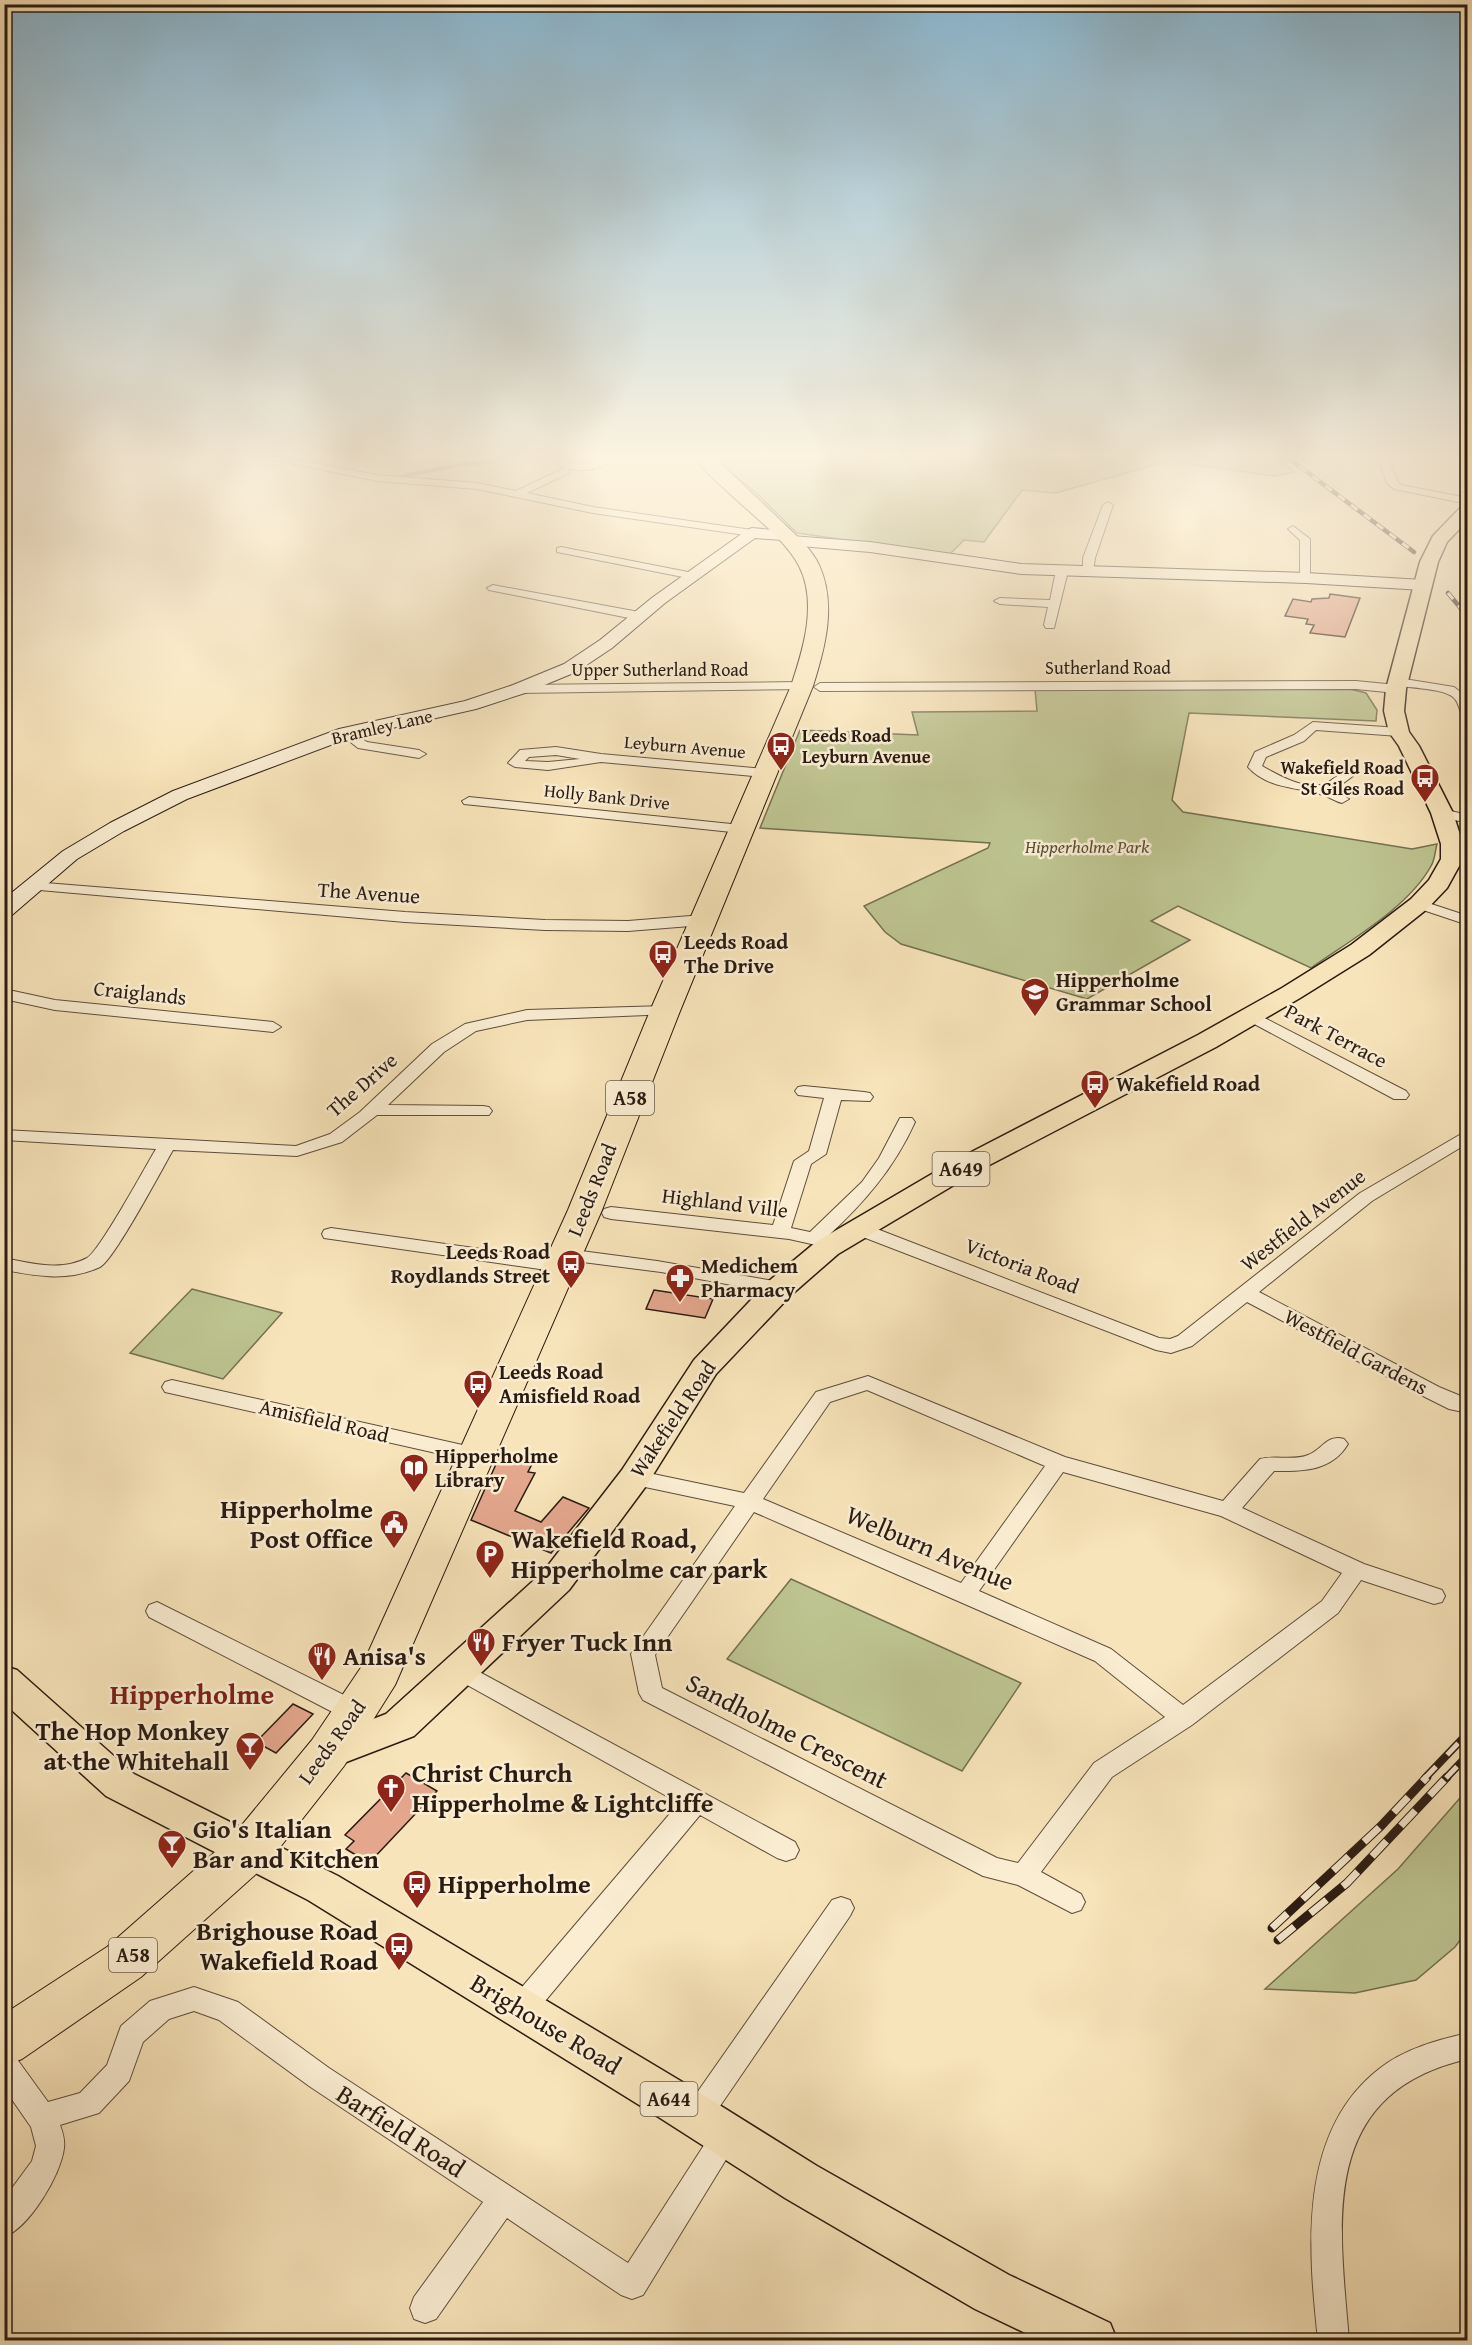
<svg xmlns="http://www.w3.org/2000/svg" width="1472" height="2345" font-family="'Gentium Book Plus',serif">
	<rect width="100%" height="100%" fill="#f8e4ba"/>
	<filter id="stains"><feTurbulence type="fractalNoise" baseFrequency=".00333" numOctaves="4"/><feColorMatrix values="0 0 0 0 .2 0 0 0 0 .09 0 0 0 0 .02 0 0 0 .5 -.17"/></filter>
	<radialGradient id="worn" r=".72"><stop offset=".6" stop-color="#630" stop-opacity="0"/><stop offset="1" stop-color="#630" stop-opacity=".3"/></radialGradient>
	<path fill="#bdc490" stroke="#747051" stroke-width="1.5" d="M 712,457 L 1275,457 L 1295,472 L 1274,476 L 1168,461 L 1056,493 L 1022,490 L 984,542 L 964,540 L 949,555 L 797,533 L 755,492 Z
		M 1347,688 L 1366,693 L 1377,710 L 1376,721 L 1189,713 L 1172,800 L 1183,812 L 1412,849 L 1437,844 C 1435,851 1435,860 1431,866 C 1408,908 1349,941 1311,968 L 1178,906 L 1151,921 L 1190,940 L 1087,999 L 901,944 L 885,932 L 864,906 L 988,848 L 990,843 L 760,828 L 800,730 L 918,735 L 912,712 L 1037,711 L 1035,689 Z
		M 192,1289 L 282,1313 L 223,1379 L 130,1353 Z
		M 791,1579 L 1021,1683 L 962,1771 L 727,1659 Z
		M 1467,1790 L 1467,1931 L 1455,1947 L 1416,1980 L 1355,1993 L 1265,1989 L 1398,1869 Z"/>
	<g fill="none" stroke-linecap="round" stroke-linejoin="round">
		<path stroke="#6f7d72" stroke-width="4" d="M 403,476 L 459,465 L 495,461 L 502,457"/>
	</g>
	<path fill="#e4a78e" stroke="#2a1b12" stroke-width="1.5" d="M 1330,594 L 1360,598 L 1345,637 L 1310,633 L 1314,625 L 1306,624 L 1308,619 L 1285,616 L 1293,599 L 1311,602 L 1312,599 L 1329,598 Z
		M 654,1290 L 713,1299 L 705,1318 L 646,1309 Z
		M 501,1453 L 535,1458 L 528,1472 L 535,1473 L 515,1511 L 541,1522 L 563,1497 L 589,1508 L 551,1553 L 471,1520 Z
		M 293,1704 L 313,1714 L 276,1753 L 256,1742 Z
		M 406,1773 L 437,1791 L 369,1863 L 346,1849 L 354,1841 L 345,1835 Z"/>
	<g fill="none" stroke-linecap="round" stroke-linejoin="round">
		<g stroke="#5e4d3c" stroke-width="2">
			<path id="street" d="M 260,457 L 282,457 L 377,475 L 477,483 L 516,491 L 565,468 L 569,469 L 569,473 L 527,493 L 593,507 L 752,530 L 757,533 L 752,536 L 593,513 L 477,489 L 377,481 Z
				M 597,457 L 607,457 L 603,466 C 588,472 569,472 556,463 C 564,457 582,467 595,462 Z
				M 1381,457 L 1391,457 L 1389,461 L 1397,481 L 1401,485 L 1468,498 L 1468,504 L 1394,489 L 1387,483 L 1379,461 Z
				M 1108,502 L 1113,505 L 1095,558 L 1093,571 L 1087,574 L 1083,573 L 1083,558 L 1103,505 Z
				M 1293,526 L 1310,539 L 1310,580 L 1302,580 L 1300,578 L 1300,540 L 1288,529 Z
				M 561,547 L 693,573 L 699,576 L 693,579 L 557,552 L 557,548 Z
				M 1062,568 L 1068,571 L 1054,628 L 1046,628 L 1044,625 L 1048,607 L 1000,604 L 994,601 L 1000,598 L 1050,600 L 1056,571 Z
				M 493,585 L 639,612 L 645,616 L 639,620 L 489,590 L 487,588 Z
				M 1398,678 L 1454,687 L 1467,697 L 1468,719 C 1458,715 1461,706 1455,699 C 1447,688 1408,688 1394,685 L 1392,682 L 1394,679 Z
				M 1356,681 L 1396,685 L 1402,689 L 1396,693 L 1356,689 L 820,691 L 814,687 L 820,683 Z
				M 802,682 L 806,683 L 808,686 L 806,689 L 519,693 L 513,689 L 519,685 Z
				M 1313,722 L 1399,728 L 1406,732 L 1399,736 L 1316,730 L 1304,741 L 1266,757 L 1262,766 C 1278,775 1302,789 1321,785 C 1332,784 1338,770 1351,773 L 1353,776 L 1334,790 L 1349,799 L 1342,803 C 1334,801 1328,796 1320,794 C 1295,787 1267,788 1248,767 L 1255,752 L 1294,735 Z
				M 346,729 L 367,742 L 419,750 L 426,754 L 419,758 L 358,748 L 339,733 Z
				M 556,747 L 601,754 L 765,769 L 772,773 L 765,777 L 601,762 L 548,770 L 515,767 L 508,763 L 520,750 ZM 556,755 L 580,759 L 548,762 L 525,761 L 529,757 Z
				M 469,797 L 741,825 L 748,829 L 741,833 L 464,804 L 462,801 Z
				M 1442,809 L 1468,815 L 1468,823 L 1437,816 L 1435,813 Z
				M 33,882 L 405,912 L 545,920 L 628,921 L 703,915 L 711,920 L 703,925 L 628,931 L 545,930 L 405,922 L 28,889 L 26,886 Z
				M 1419,900 L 1468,916 L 1468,925 L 1414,907 L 1412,904 L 1414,901 Z
				M 4,989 L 55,1000 L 273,1022 L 281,1027 L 273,1032 L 55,1010 L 4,999 Z
				M 665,1006 L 673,1011 L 671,1014 L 527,1020 L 476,1031 L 444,1052 L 388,1105 L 483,1106 L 489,1107 L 492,1111 L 489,1115 L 377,1115 L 342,1142 L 297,1156 L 173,1150 C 162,1169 114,1260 100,1267 C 68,1282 37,1276 4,1270 L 4,1258 C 31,1263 61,1272 87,1258 C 100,1251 145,1167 156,1149 L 4,1140 L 4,1130 L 296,1146 L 330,1134 L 360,1112 L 432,1044 L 465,1024 L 527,1010 Z
				M 1251,1011 L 1406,1091 L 1409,1095 L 1406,1099 L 1394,1099 L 1245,1019 L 1243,1016 L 1245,1013 Z
				M 804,1086 L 864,1092 L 870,1093 L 873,1097 L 870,1101 L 841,1100 L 826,1154 L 811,1164 L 791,1228 L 810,1232 L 862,1182 L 879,1158 L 900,1118 L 912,1118 L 915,1122 C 894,1168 865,1202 828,1236 L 841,1239 L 843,1243 L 841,1247 L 834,1249 L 789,1239 L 611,1219 L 604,1217 L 602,1213 L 604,1209 L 611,1207 L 773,1225 L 794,1161 L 809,1151 L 824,1098 L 798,1095 L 795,1091 L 798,1087 Z
				M 1468,1130 L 1468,1143 L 1372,1201 L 1259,1292 L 1439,1387 L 1468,1399 L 1468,1413 L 1449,1409 L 1425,1397 L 1247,1302 L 1192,1346 L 1171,1353 L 1156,1350 L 850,1232 L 848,1228 L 850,1224 L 864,1224 L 1159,1338 L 1170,1339 L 1178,1336 L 1360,1193 Z
				M 331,1228 L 561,1260 L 568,1262 L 571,1266 L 568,1270 L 561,1272 L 324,1238 L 322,1234 L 324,1230 Z
				M 566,1249 L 657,1261 L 780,1282 L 787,1284 L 790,1288 L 787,1292 L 780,1294 L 661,1272 L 559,1259 L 557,1255 L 559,1251 Z
				M 868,1376 L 1065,1457 L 1223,1501 L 1260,1459 C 1275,1455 1294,1461 1308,1455 C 1322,1450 1327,1434 1344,1439 L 1348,1444 C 1331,1472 1302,1471 1274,1471 L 1242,1508 L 1364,1564 L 1442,1590 L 1445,1596 L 1442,1602 L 1434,1604 L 1361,1580 L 1338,1613 L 1192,1725 L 1112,1777 L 1041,1872 L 1081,1894 L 1085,1902 L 1081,1910 L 1072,1913 L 1018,1885 L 983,1876 L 643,1700 L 639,1693 L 631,1654 L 735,1506 L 626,1483 L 623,1478 L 626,1473 L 634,1470 L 744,1493 L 816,1392 ZM 867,1390 L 1045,1466 L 961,1583 L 763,1499 L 830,1402 ZM 1063,1472 L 1221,1516 L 1342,1573 L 1322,1601 L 1183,1705 L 1111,1649 L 979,1591 ZM 754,1512 L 1095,1661 L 1165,1717 L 1094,1763 L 1018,1863 L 997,1858 L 662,1688 L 655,1655 Z
				M 172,1380 L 476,1448 L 483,1450 L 487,1455 L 483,1460 L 476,1462 L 165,1392 L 162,1387 L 165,1382 Z
				M 157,1602 L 364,1705 L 367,1712 L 364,1719 L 355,1721 L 346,1719 L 149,1617 L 146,1611 L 149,1605 Z
				M 459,1661 L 795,1842 L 799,1850 L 795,1858 L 786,1861 L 777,1858 L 700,1815 L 531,2018 L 521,2021 L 511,2018 L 507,2009 L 511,2000 L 679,1803 L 451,1676 L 447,1670 L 451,1664 Z
				M 841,1897 L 850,1900 L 854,1908 L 850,1916 L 707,2125 L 697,2129 L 687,2125 L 683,2116 L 687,2107 L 832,1900 Z
				M 194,1987 L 238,2002 L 329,2068 L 628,2263 L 717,2125 L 727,2121 L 737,2125 L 741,2135 L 643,2295 L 632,2299 L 621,2295 L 507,2218 L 436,2319 L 425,2323 L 414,2319 L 410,2308 L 414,2297 L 483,2202 L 309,2086 L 219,2020 L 194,2011 L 169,2019 L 143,2042 L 129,2081 L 99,2113 L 60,2125 C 63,2133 65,2140 64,2148 C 61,2175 29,2228 4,2237 L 4,2199 L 32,2161 L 36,2146 L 31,2127 L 4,2088 L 4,2051 L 14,2055 L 48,2102 L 80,2093 L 107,2065 L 121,2026 L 150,2001 Z
				M 1468,2033 L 1468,2059 C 1318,2093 1339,2221 1349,2340 L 1318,2340 C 1308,2249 1298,2132 1379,2069 C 1404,2049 1437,2040 1468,2033 Z"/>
		</g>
		<g stroke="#2a1b12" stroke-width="2">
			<path id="secondary" d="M 752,528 L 784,531 L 791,536 L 870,542 L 1021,564 L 1306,573 L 1423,580 L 1431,585 L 1423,590 L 1306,583 L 1021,574 L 870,552 L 789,545 L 782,540 L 755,538 L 665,603 L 612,648 L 576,672 L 525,693 L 476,709 L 352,737 L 187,799 L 124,831 L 77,859 L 12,915 L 4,916 L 4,899 L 63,851 L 110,823 L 173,791 L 339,729 L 465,701 L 513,685 L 564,664 L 600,640 L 653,597 L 747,530 Z"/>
		</g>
		<g stroke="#2a1b12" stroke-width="3">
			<path id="primary" d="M 1468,505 L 1468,520 L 1447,542 L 1438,562 L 1406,689 L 1404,711 L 1409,732 L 1419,746 L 1453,813 L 1463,844 L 1463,859 L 1447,888 L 1427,909 L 1369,955 L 1300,998 L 1216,1047 L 974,1173 L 838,1254 L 791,1295 L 716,1374 L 646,1486 L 569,1590 L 414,1736 L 328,1769 L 314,1764 L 309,1753 L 314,1742 L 386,1714 L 543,1572 L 622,1470 L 694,1360 L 769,1281 L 816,1242 L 954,1161 L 1198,1035 L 1282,988 L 1351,945 L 1411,899 L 1429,880 L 1441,859 L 1441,844 L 1431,813 L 1399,746 L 1389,732 L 1384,711 L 1386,689 L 1420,562 L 1433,536 L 1462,506 Z
				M 4,1666 L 17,1670 L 134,1774 L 338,1876 L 689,2086 L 817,2166 L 1009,2275 L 1110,2323 L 1117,2340 L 1040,2340 L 975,2309 L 785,2198 L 657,2116 L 308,1900 L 106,1796 L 4,1703 Z"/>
		</g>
		<g stroke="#2a1b12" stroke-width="2">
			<path id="highway" d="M 694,457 L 714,457 C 735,477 756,497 777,517 C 791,531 811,547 819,565 C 837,604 825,648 813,686 L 680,1011 L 602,1210 L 395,1685 L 344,1766 L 266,1865 L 141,1977 L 22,2059 L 4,2066 L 4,2014 L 107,1947 L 232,1837 L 312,1740 L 362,1666 L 568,1210 L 650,1011 L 791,686 C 803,650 818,603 799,566 C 786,540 750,513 729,493 C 718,482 703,471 694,457 Z"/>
		</g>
		<use href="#street" fill="#faedd2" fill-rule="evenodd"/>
		<use href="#secondary" fill="#faedd2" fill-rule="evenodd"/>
		<use href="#primary" fill="#f8e4ba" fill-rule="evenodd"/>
		<use href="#highway" fill="#f8e4ba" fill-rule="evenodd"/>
		<g stroke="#2a1b12" stroke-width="4.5">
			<path id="rail-far2" d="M 1287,457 L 1414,552
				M 1448,593 L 1468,617"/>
		</g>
		<g stroke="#2a1b12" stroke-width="8">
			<path id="rail-far1" d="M 1425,1778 L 1468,1733
				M 1446,1778 L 1468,1755"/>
		</g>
		<g stroke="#2a1b12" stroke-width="9">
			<path id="rail" d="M 1272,1928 L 1381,1826 L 1427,1777
				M 1278,1940 L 1347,1883 L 1447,1777"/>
		</g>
		<use href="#rail-far2" stroke="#faedd2" stroke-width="3" stroke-dasharray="8" stroke-linecap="butt"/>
		<use href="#rail-far1" stroke="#faedd2" stroke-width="5" stroke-dasharray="16" stroke-linecap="butt"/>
		<use href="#rail" stroke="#faedd2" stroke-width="7" stroke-dasharray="21" stroke-linecap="butt"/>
	</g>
	<linearGradient id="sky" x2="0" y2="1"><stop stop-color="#8ab8d2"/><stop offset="0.58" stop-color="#fcf3e0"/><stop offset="1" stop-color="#fcf3e0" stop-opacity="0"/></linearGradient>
	<rect width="1472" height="786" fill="url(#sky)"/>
	<defs>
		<g id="bus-pin" transform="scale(1.5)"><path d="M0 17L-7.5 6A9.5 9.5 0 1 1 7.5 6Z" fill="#8f2418" stroke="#faedd2"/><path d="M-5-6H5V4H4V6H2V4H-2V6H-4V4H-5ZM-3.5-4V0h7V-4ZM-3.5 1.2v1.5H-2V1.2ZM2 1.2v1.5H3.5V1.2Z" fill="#fff"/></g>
		<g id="school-pin" transform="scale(1.5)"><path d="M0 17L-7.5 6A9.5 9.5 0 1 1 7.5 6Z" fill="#8f2418" stroke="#faedd2"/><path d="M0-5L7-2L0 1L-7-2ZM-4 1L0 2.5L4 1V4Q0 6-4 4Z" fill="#fff"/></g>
		<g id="pharmacy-pin" transform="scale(1.5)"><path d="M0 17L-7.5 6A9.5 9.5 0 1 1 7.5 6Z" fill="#8f2418" stroke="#faedd2"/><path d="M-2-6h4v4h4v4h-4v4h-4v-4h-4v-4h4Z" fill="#fff"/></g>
		<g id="library-pin" transform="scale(1.5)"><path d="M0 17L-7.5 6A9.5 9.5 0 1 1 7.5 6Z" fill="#8f2418" stroke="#faedd2"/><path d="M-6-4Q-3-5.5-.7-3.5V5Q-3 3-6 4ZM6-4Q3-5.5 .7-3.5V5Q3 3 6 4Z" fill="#fff"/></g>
		<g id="civic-pin" transform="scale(1.5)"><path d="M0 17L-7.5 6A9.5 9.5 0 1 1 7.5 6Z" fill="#8f2418" stroke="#faedd2"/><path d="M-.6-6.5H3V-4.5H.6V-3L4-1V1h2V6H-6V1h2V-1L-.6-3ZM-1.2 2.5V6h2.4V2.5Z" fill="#fff"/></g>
		<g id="parking-pin" transform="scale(1.5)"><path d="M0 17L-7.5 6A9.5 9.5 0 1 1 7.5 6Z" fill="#8f2418" stroke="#faedd2"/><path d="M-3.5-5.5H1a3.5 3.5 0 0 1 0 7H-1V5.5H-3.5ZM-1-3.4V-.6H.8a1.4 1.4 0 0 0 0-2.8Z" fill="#fff"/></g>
		<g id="restaurant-pin" transform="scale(1.5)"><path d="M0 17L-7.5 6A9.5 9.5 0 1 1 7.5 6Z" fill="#8f2418" stroke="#faedd2"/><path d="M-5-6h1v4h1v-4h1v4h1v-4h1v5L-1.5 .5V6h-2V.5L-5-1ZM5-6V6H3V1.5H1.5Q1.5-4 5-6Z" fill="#fff"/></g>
		<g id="bar-pin" transform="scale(1.5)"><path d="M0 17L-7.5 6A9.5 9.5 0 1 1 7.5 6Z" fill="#8f2418" stroke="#faedd2"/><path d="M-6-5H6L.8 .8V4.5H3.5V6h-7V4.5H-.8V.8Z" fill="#fff"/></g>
		<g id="church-pin" transform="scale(1.5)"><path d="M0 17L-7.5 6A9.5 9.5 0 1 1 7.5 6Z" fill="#8f2418" stroke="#faedd2"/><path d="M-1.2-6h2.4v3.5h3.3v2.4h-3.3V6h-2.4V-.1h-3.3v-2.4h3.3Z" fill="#fff"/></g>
	</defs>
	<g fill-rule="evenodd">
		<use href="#bus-pin" x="781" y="746"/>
		<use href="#bus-pin" x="1425" y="778"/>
		<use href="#bus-pin" x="663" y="954"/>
		<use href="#school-pin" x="1035" y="992"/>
		<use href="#bus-pin" x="1095" y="1084"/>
		<use href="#bus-pin" x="571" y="1264"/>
		<use href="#pharmacy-pin" x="680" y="1278"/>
		<use href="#bus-pin" x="478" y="1384"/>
		<use href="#library-pin" x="414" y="1468"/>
		<use href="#civic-pin" x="394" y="1524"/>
		<use href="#parking-pin" x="490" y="1554"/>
		<use href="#restaurant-pin" x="481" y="1642"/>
		<use href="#restaurant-pin" x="322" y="1656"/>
		<use href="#bar-pin" x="250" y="1746"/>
		<use href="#church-pin" x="391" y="1788"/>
		<use href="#bar-pin" x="172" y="1844"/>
		<use href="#bus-pin" x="417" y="1884"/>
		<use href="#bus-pin" x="399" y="1946"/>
	</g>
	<g text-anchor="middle" stroke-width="5" stroke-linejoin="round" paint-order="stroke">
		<g font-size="18" fill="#2a1b12" stroke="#faedd2">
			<text x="1108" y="674">Sutherland Road</text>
			<text x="660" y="676">Upper Sutherland Road</text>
			<text transform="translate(382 727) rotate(-13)" y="6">Bramley Lane</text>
			<text transform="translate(685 747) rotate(5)" y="6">Leyburn Avenue</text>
			<text transform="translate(607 797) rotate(6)" y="6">Holly Bank Drive</text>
		</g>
		<g font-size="18" font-weight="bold" fill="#2a1b12" stroke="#faedd2" text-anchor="start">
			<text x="802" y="742">Leeds Road<tspan x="802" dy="21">Leyburn Avenue</tspan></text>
			<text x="1404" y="774" text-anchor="end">Wakefield Road<tspan x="1404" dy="21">St Giles Road</tspan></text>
		</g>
		<g font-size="18" font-style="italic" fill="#564e38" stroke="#faedd2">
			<text x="1087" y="853">Hipperholme Park</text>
		</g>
		<g fill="#faedd2" stroke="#685a4c" stroke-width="1.5">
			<rect x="606" y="1081" width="48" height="34" rx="4.5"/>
			<rect x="932.5" y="1152" width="57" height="34" rx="4.5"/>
			<rect x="109" y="1938" width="48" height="34" rx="4.5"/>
			<rect x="640.5" y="2082" width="57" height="34" rx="4.5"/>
		</g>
		<g font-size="20" font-weight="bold" fill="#2a1b12">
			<text x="630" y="1105">A58</text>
			<text x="961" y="1176">A649</text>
			<text x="133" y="1962">A58</text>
			<text x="669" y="2106">A644</text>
		</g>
		<g font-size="21" fill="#2a1b12" stroke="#faedd2">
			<text transform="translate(369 893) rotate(4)" y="7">The Avenue</text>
			<text transform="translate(140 993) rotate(6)" y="7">Craiglands</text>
			<text transform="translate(1336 1036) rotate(28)" y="7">Park Terrace</text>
			<text transform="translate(362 1085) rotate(-41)" y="7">The Drive</text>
			<text transform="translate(592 1190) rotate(-68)" y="7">Leeds Road</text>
			<text transform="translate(725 1203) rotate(7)" y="7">Highland Ville</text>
			<text transform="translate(1303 1220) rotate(-38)" y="7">Westfield Avenue</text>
			<text transform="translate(1022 1266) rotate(21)" y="7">Victoria Road</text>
			<text transform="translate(1356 1352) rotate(28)" y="7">Westfield Gardens</text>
			<text transform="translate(673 1419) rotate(-56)" y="7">Wakefield Road</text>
			<text transform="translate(324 1421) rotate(13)" y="7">Amisfield Road</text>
			<text transform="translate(332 1742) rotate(-54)" y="7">Leeds Road</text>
		</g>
		<g font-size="21" font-weight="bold" fill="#2a1b12" stroke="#faedd2" text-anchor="start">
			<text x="684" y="949">Leeds Road<tspan x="684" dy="24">The Drive</tspan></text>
			<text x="1056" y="987">Hipperholme<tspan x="1056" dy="24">Grammar School</tspan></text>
			<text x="1116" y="1091">Wakefield Road</text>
			<text x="550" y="1259" text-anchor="end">Leeds Road<tspan x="550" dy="24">Roydlands Street</tspan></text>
			<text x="701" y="1273">Medichem<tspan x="701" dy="24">Pharmacy</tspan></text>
			<text x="499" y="1379">Leeds Road<tspan x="499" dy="24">Amisfield Road</tspan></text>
			<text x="435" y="1463">Hipperholme<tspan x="435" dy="24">Library</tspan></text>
		</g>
		<g font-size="26" font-weight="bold" fill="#2a1b12" stroke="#faedd2" text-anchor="start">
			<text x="373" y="1518" text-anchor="end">Hipperholme<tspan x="373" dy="30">Post Office</tspan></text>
			<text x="511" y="1548">Wakefield Road,<tspan x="511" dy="30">Hipperholme car park</tspan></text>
			<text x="502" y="1651">Fryer Tuck Inn</text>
			<text x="343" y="1665">Anisa's</text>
			<text x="229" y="1740" text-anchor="end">The Hop Monkey<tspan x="229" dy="30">at the Whitehall</tspan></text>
			<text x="412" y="1782">Christ Church<tspan x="412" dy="30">Hipperholme &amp; Lightcliffe</tspan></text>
			<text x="193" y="1838">Gio's Italian<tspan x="193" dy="30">Bar and Kitchen</tspan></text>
			<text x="438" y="1893">Hipperholme</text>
			<text x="378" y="1940" text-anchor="end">Brighouse Road<tspan x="378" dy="30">Wakefield Road</tspan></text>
		</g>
		<g font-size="26" fill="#2a1b12" stroke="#faedd2">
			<text transform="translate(930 1548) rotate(23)" y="9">Welburn Avenue</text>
			<text transform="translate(787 1731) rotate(27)" y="9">Sandholme Crescent</text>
			<text transform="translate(546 2024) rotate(31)" y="9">Brighouse Road</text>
			<text transform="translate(401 2131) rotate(33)" y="9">Barfield Road</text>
		</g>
		<g font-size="28" font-weight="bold" fill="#7a1f14" stroke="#faedd2">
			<text x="192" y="1704">Hipperholme</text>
		</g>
	</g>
	<rect width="1472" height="2345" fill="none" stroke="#f8e4ba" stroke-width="24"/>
	<rect x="6" y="6" width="1460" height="2333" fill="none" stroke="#2a1b12" stroke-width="3"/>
	<rect x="12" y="12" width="1448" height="2321" fill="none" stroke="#2a1b12" stroke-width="1.5"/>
	<rect width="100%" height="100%" filter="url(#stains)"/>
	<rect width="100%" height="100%" fill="url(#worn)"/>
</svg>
